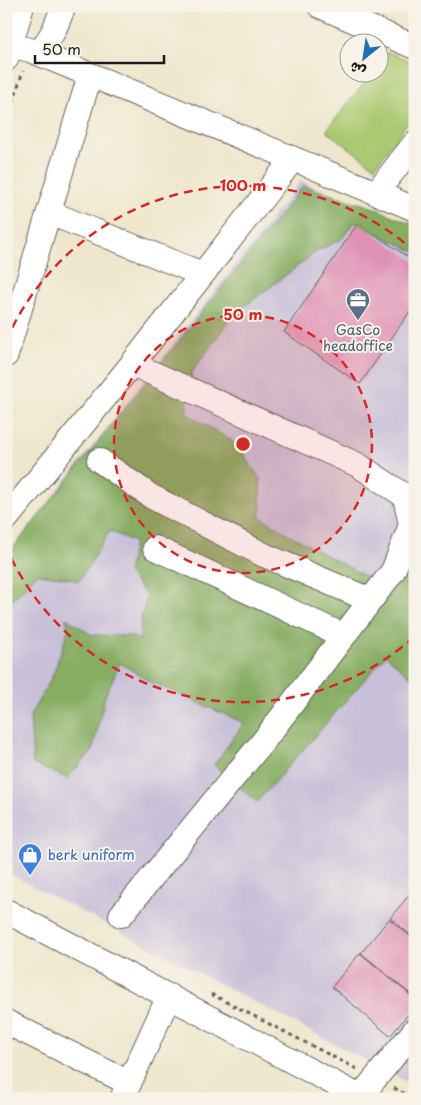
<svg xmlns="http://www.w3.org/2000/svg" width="421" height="1105" font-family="'Playpen Sans','Playpen Sans Arabic',sans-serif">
	<rect width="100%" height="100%" fill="#f7f3e8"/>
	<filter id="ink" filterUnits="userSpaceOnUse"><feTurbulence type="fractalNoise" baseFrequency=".02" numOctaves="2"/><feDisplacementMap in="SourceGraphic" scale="10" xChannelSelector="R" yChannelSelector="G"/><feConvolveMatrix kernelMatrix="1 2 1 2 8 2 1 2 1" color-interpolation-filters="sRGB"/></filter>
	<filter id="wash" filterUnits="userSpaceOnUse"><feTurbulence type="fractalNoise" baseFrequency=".0096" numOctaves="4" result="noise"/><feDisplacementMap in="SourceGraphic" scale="20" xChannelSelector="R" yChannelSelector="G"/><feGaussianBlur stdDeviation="1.12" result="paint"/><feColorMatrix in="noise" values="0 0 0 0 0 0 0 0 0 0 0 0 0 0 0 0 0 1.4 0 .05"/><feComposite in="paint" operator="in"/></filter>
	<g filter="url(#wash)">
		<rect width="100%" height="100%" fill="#efe7cd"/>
		<path fill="#c8bfd8" d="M 301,181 L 415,228 L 415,1086 L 6,872 L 6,556 Z"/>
		<path fill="#aac971" stroke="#637246" d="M 388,52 L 415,63 L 415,113 L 375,167 L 326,131 L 372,73 L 378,72 L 379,65 Z"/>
		<path fill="#87ad63" stroke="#526440" d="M 303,186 L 369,206 L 415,225 L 415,252 L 354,222 L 342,239 L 319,250 L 233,315 L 192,372 L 186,413 L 237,444 L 260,479 L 261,517 C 298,541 337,561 376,582 L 415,537 L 415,681 L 386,655 L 257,802 L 214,765 L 244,723 L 151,682 L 120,663 L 105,696 L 92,752 L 67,778 L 33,764 L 30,716 L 53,675 L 68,631 L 66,618 L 92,635 L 131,636 L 140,640 L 141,619 L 147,596 L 128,573 L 134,542 L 110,531 L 79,581 L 62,577 L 37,574 L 6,607 L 6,557 Z"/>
		<g id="blocks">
			<path fill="#de91b4" d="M 358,223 L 415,262 L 415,304 L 360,384 L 284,332 Z
				M 415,888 L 415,939 L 390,918 Z
				M 389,919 L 415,940 L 415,998 L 361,953 Z
				M 360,953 L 415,999 L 415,1006 L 390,1036 L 332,987 Z"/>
		</g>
	</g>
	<g filter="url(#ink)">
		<use href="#blocks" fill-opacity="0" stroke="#66635a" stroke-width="1"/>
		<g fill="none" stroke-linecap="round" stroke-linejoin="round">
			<g stroke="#66635a" stroke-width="26">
				<path id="minor" d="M 320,6 L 415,47
					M 6,45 L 10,45 L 30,50 L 415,209
					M 40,54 L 54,30 L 64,6
					M 6,59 L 22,6
					M 376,193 L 415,143
					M 50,213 L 202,274
					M 6,355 L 90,75
					M 99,460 L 152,497 L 264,555 L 370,600
					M 6,519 L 132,364 L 293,159
					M 155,548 L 344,636
					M 6,911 L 364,1099
					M 121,915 L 265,739 L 393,571 L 411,525 L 405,496 L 358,465 L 132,364
					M 6,1022 L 129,1083
					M 360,1097 L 415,1030
					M 122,1099 L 169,996"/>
			</g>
			<path stroke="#66635a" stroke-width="3" stroke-dasharray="4 4" stroke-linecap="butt" d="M 6,125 L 23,71
				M 211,994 L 357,1069
				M 394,1088 L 415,1099"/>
			<use href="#minor" stroke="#fff" stroke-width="24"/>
		</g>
	</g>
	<circle cx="243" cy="444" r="129" fill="#d62828" fill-opacity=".12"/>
	<g fill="none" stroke="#d62828" stroke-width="2.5" stroke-dasharray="9 6">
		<circle cx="243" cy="444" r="129"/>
		<path d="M414 637A258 258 0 0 1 6 547M6 341A258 258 0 0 1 414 251"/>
	</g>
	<defs>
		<g id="office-pin" transform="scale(1.25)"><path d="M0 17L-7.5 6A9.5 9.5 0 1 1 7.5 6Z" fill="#5c6f8a" stroke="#f7f3e8"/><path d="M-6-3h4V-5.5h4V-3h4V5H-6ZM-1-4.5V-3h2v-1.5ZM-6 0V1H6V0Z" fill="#fff"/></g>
		<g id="shop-pin" transform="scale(1.25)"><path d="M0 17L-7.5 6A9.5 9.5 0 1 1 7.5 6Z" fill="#3f7fe0" stroke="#f7f3e8"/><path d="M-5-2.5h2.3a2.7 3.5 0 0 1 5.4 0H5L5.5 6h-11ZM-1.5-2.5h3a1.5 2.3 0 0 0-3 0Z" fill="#fff"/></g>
	</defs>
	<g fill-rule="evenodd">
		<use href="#office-pin" x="358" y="300"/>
		<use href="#shop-pin" x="30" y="855"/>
	</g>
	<g text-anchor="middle" stroke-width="4" stroke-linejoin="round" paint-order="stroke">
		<g font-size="14" fill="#4e5e75" stroke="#f7f3e8">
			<text x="358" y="335">GasCo<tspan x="358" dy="16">headoffice</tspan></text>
		</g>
		<g font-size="14" fill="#366cbe" stroke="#f7f3e8" text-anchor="start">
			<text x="48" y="860">berk uniform</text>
		</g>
	</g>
	<circle cx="243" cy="444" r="8" fill="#d62828" stroke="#f7f3e8" stroke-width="2.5"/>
	<g font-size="15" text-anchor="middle" font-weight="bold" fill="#d62828" stroke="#f7f3e8" stroke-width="4" stroke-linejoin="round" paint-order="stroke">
		<text x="243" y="191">100 m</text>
		<text x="243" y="320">50 m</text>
	</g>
	<rect width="421" height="1105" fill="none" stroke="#f7f3e8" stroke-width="25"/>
	<g transform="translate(364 58) rotate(210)"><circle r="24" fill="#f7f3e8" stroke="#9f9d96"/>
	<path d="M0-4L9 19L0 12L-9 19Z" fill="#1f6fb2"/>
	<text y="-8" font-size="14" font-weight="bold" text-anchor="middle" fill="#1c1c1c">ش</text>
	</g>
	<path d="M35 55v8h129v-8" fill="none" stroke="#1c1c1c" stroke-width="2.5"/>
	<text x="42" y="55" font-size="15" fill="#1c1c1c" stroke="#f7f3e8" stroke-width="4" paint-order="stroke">50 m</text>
</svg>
